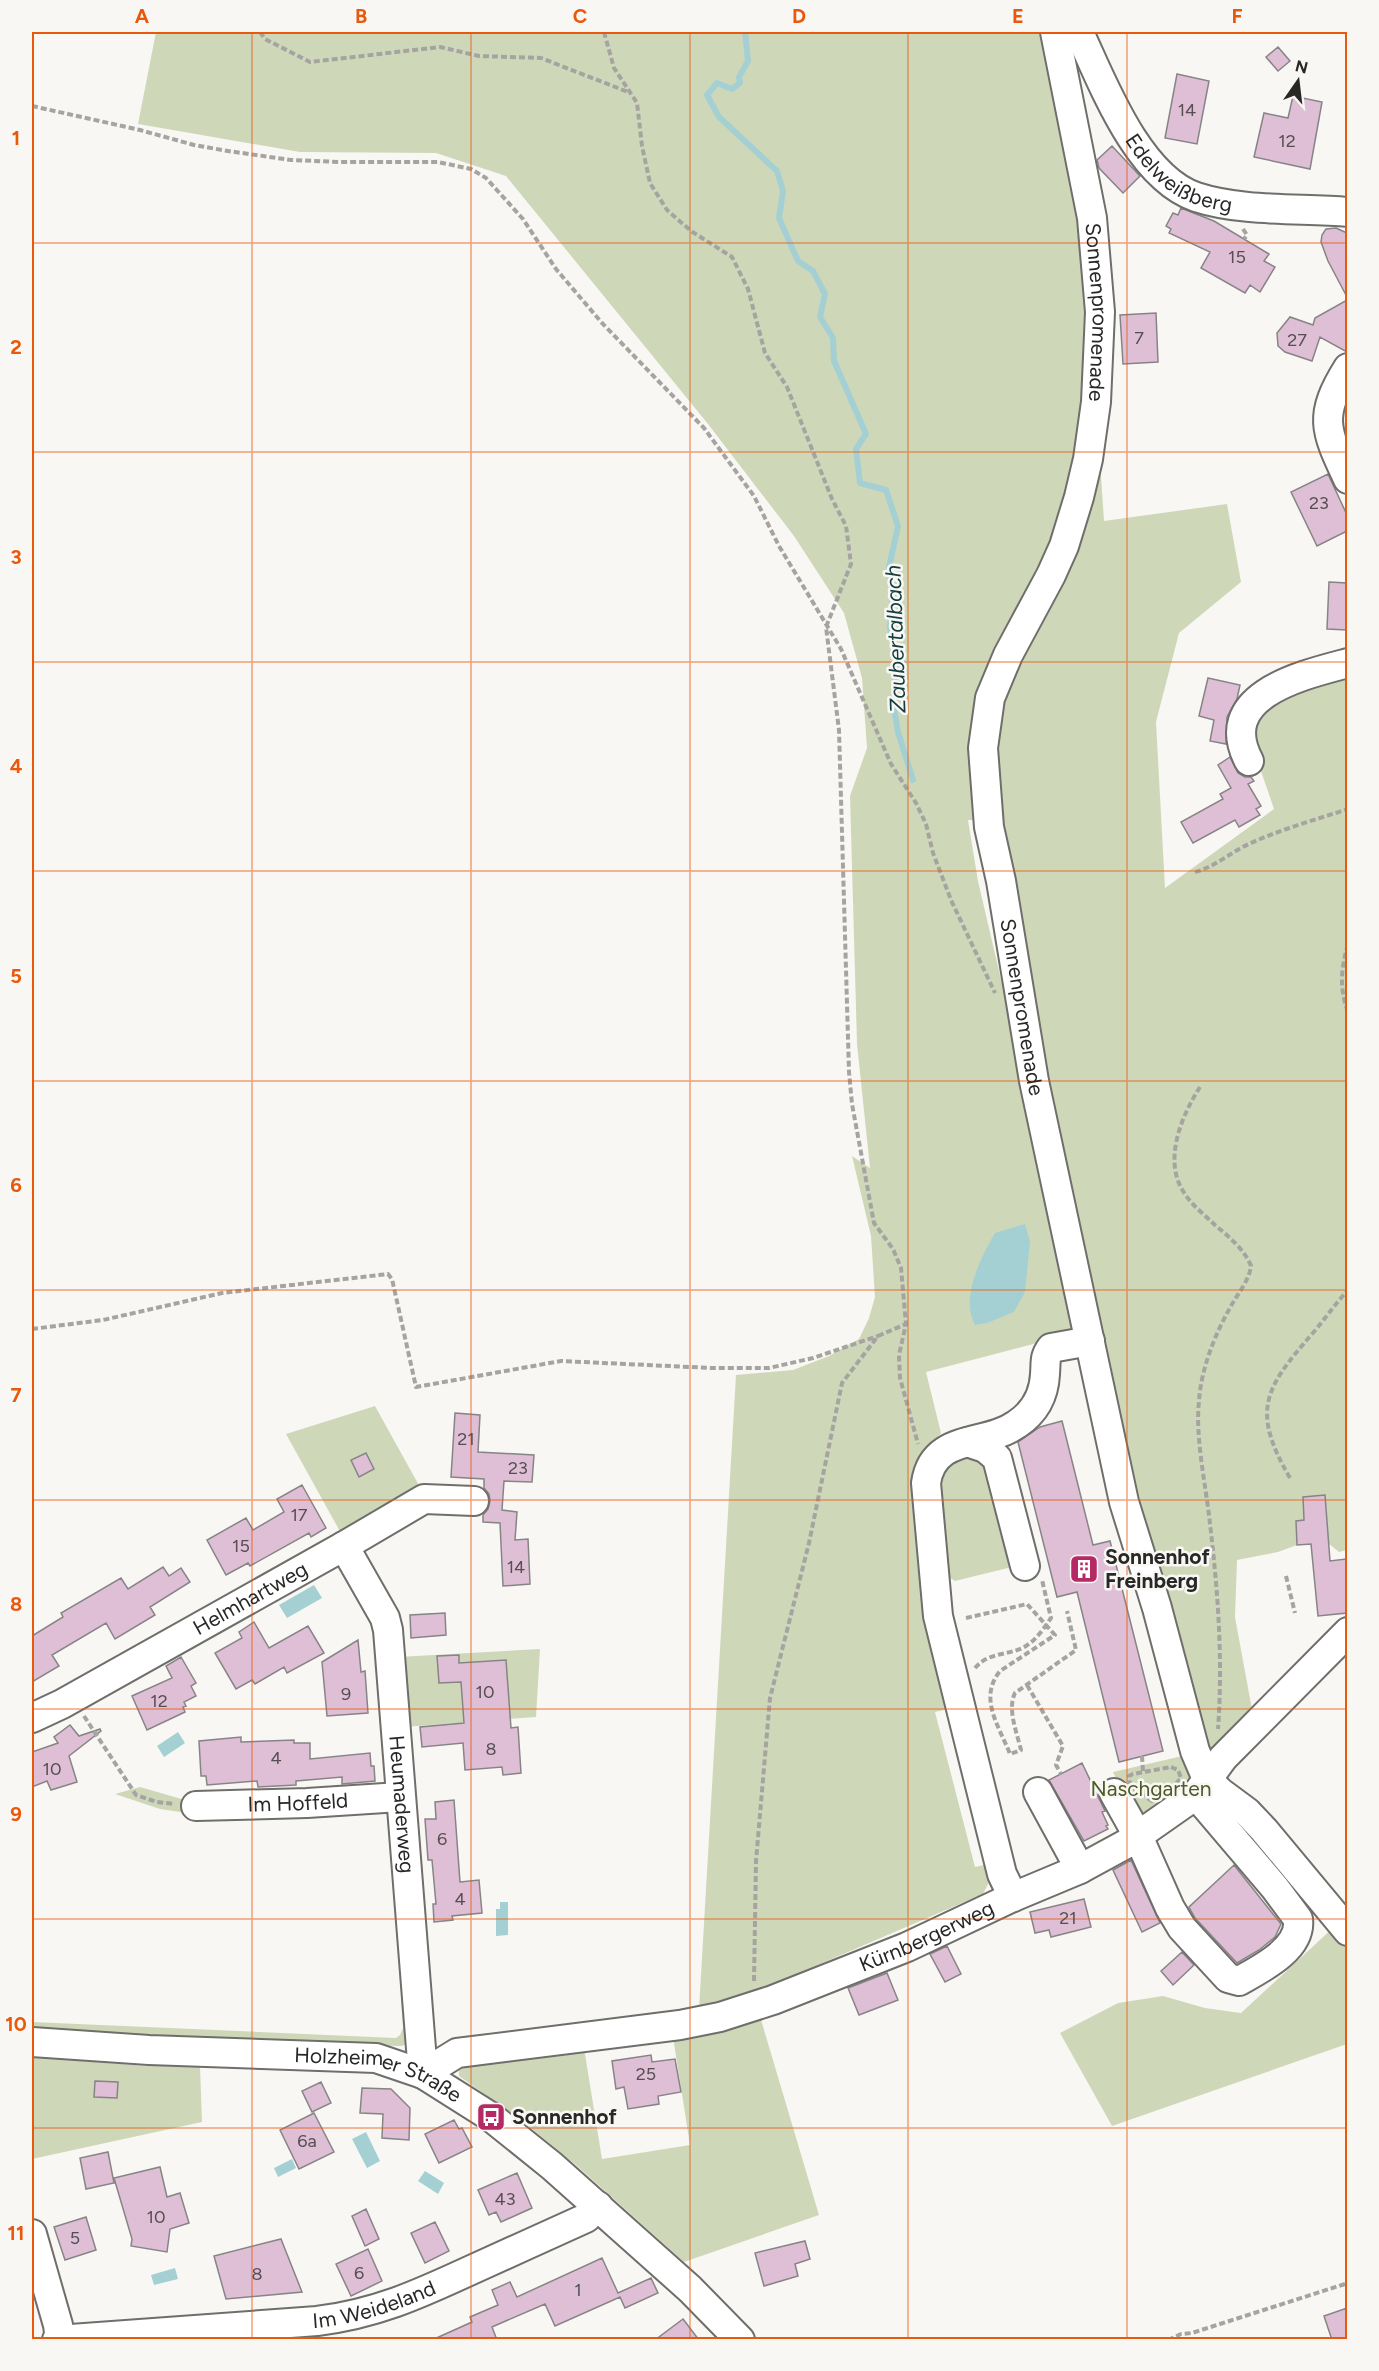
<svg xmlns="http://www.w3.org/2000/svg" width="1379" height="2371" font-family="Figtree,sans-serif">
	<rect width="100%" height="100%" fill="#f9f7f4"/>
	<path fill="#ced8b9" d="M 156,32 L 1049,32 L 1092,275 L 1093,356 L 1104,521 L 1227,504 L 1241,582 L 1179,633 L 1156,722 L 1165,888 L 1274,809 L 1248,733 L 1255,711 L 1347,671 L 1347,1550 L 1339,1552 L 1328,1543 L 1297,1545 L 1278,1552 L 1237,1560 L 1235,1617 L 1253,1715 L 1212,1761 L 1138,1528 L 991,820 L 968,820 L 978,881 L 1083,1331 L 926,1372 L 941,1433 L 926,1451 L 949,1709 L 935,1712 L 975,1867 L 989,1864 L 991,1878 L 983,1894 L 748,1995 L 699,2009 L 736,1375 L 793,1370 L 829,1356 L 859,1339 L 869,1318 L 875,1297 L 871,1236 L 852,1156 L 870,1168 L 857,1044 L 850,796 L 867,748 L 862,678 L 844,613 L 794,536 L 708,424 L 506,176 L 436,153 L 300,152 L 138,124 Z
		M 375,1406 L 421,1489 L 342,1535 L 286,1434 Z
		M 963,1456 L 973,1458 L 981,1463 L 993,1475 L 1016,1566 L 955,1581 L 944,1574 L 935,1480 L 940,1467 Z
		M 540,1649 L 536,1717 L 404,1727 L 398,1657 Z
		M 1191,1754 L 1196,1778 L 1145,1814 C 1128,1806 1120,1788 1113,1772 Z
		M 140,1787 L 185,1800 L 391,1808 L 408,2044 L 401,2046 L 161,2041 L 32,2031 L 32,2022 L 396,2038 L 400,2035 L 403,2028 L 389,1813 L 385,1809 L 194,1814 L 160,1809 L 115,1794 Z
		M 1335,1926 L 1347,1940 L 1347,2044 L 1112,2126 L 1060,2033 L 1118,2003 L 1163,1996 L 1205,2008 L 1241,2013 Z
		M 759,2013 L 819,2215 L 684,2262 L 576,2165 L 521,2120 L 459,2076 L 459,2071 L 462,2067 L 584,2048 L 602,2159 L 690,2145 L 673,2037 Z
		M 32,2057 L 146,2066 L 200,2066 L 202,2122 L 32,2159 Z"/>
	<path fill="#a4d0d4" d="M 1025,1224 L 1030,1241 L 1025,1292 L 1014,1312 L 987,1323 L 975,1325 C 960,1298 981,1257 995,1233 Z
		M 314,1585 L 322,1598 L 287,1618 L 279,1605 Z
		M 178,1732 L 185,1743 L 164,1757 L 157,1746 Z
		M 500,1902 L 508,1902 L 508,1935 L 496,1936 L 496,1909 L 500,1909 Z
		M 366,2132 L 380,2161 L 367,2168 L 352,2139 Z
		M 292,2159 L 296,2168 L 278,2177 L 274,2168 Z
		M 425,2171 L 444,2183 L 438,2194 L 418,2181 Z
		M 175,2268 L 178,2279 L 154,2285 L 151,2275 Z"/>
	<g fill="none" stroke-linecap="round" stroke-linejoin="round">
		<path stroke="#a4d0d4" stroke-width="6" d="M 745,32 L 748,61 L 739,77 L 740,83 L 732,89 L 717,83 L 707,95 L 719,117 L 777,171 L 783,191 L 779,218 L 798,261 L 813,271 L 825,294 L 820,317 L 833,338 L 834,361 L 866,434 L 856,449 L 860,483 L 886,490 L 898,526 L 889,567 L 893,595 L 890,627 L 896,657 L 894,709 L 898,732 L 913,780"/>
	</g>
	<path fill="#dfbfd5" stroke="#878486" stroke-width="1.5" d="M 1278,47 L 1290,61 L 1278,71 L 1266,57 Z
		M 1177,74 L 1209,81 L 1197,144 L 1165,138 Z
		M 1293,96 L 1322,102 L 1310,169 L 1254,157 L 1264,113 L 1288,118 Z
		M 1112,146 L 1140,176 L 1123,193 L 1099,168 L 1097,160 Z
		M 1181,208 L 1214,221 L 1269,254 L 1264,261 L 1275,267 L 1260,292 L 1250,285 L 1245,293 L 1201,268 L 1210,252 L 1169,233 L 1171,229 L 1166,226 L 1173,213 L 1178,215 Z
		M 1336,228 L 1347,233 L 1347,297 L 1328,261 L 1321,242 L 1322,235 L 1326,229 Z
		M 1347,300 L 1347,352 L 1320,337 L 1312,361 L 1285,352 L 1278,346 L 1277,333 L 1290,317 L 1313,325 L 1315,318 Z
		M 1156,313 L 1158,362 L 1123,364 L 1120,315 Z
		M 1328,474 L 1347,515 L 1347,531 L 1317,546 L 1291,492 Z
		M 1329,582 L 1347,583 L 1347,630 L 1327,629 Z
		M 1208,678 L 1240,685 L 1237,699 L 1227,717 L 1226,744 L 1210,741 L 1214,720 L 1199,716 Z
		M 1230,757 L 1238,773 L 1245,777 L 1251,777 L 1254,781 L 1248,784 L 1261,806 L 1256,809 L 1260,815 L 1239,827 L 1235,820 L 1193,843 L 1181,822 L 1223,799 L 1220,794 L 1231,788 L 1218,765 Z
		M 455,1413 L 480,1415 L 478,1452 L 534,1455 L 532,1482 L 504,1481 L 502,1510 L 517,1512 L 515,1540 L 528,1539 L 530,1584 L 503,1586 L 500,1523 L 483,1522 L 483,1515 L 488,1509 L 490,1501 L 489,1494 L 484,1488 L 484,1479 L 451,1477 Z
		M 1062,1421 L 1093,1545 L 1110,1541 L 1163,1751 L 1119,1762 L 1077,1592 L 1057,1597 L 1018,1442 L 1040,1427 Z
		M 366,1453 L 374,1469 L 359,1477 L 351,1460 Z
		M 302,1485 L 326,1528 L 311,1537 L 309,1533 L 250,1566 L 248,1563 L 226,1575 L 207,1540 L 246,1518 L 253,1530 L 284,1512 L 277,1499 Z
		M 1325,1495 L 1330,1561 L 1346,1559 L 1347,1613 L 1318,1616 L 1311,1544 L 1297,1545 L 1296,1521 L 1304,1520 L 1303,1497 Z
		M 163,1567 L 169,1576 L 181,1568 L 190,1582 L 150,1607 L 155,1615 L 115,1639 L 106,1623 L 52,1655 L 59,1666 L 32,1682 L 32,1636 L 63,1617 L 61,1613 L 121,1578 L 128,1589 Z
		M 445,1613 L 446,1635 L 411,1638 L 410,1615 Z
		M 254,1622 L 269,1648 L 308,1626 L 324,1653 L 287,1673 L 284,1667 L 255,1684 L 252,1680 L 236,1689 L 215,1653 L 242,1638 L 239,1632 Z
		M 358,1640 L 361,1672 L 365,1671 L 368,1713 L 327,1716 L 322,1662 Z
		M 459,1655 L 459,1663 L 506,1660 L 511,1728 L 518,1727 L 521,1773 L 503,1775 L 502,1767 L 465,1770 L 463,1743 L 422,1747 L 420,1727 L 464,1723 L 461,1682 L 439,1683 L 437,1656 Z
		M 181,1657 L 196,1683 L 191,1686 L 196,1696 L 184,1702 L 186,1706 L 183,1707 L 185,1712 L 147,1730 L 132,1696 L 172,1678 L 166,1666 Z
		M 70,1725 L 79,1736 L 100,1729 L 101,1731 L 69,1756 L 77,1782 L 51,1790 L 47,1781 L 32,1787 L 32,1752 L 58,1743 L 54,1737 Z
		M 241,1737 L 241,1742 L 294,1740 L 294,1743 L 310,1743 L 310,1759 L 370,1753 L 371,1766 L 374,1766 L 375,1781 L 342,1784 L 342,1777 L 296,1781 L 296,1785 L 258,1787 L 257,1781 L 207,1785 L 206,1776 L 201,1776 L 199,1741 Z
		M 1082,1763 L 1105,1811 L 1102,1812 L 1108,1825 L 1106,1826 L 1108,1829 L 1084,1841 L 1049,1780 Z
		M 454,1800 L 460,1882 L 479,1880 L 482,1913 L 452,1916 L 453,1920 L 434,1922 L 433,1904 L 436,1904 L 432,1860 L 428,1860 L 425,1819 L 436,1819 L 435,1802 Z
		M 1131,1860 L 1160,1923 L 1142,1932 L 1113,1870 Z
		M 1234,1865 L 1281,1924 L 1275,1937 L 1259,1950 L 1237,1963 L 1195,1918 L 1189,1907 Z
		M 1084,1899 L 1091,1927 L 1051,1937 L 1049,1930 L 1035,1933 L 1030,1912 Z
		M 947,1946 L 961,1974 L 945,1982 L 930,1954 Z
		M 1182,1952 L 1194,1965 L 1173,1985 L 1161,1971 Z
		M 887,1973 L 898,2000 L 859,2015 L 848,1988 Z
		M 651,2055 L 652,2062 L 675,2059 L 681,2092 L 658,2096 L 659,2104 L 628,2109 L 624,2087 L 616,2089 L 612,2061 Z
		M 95,2081 L 118,2082 L 117,2098 L 94,2097 Z
		M 321,2082 L 331,2103 L 312,2112 L 302,2091 Z
		M 362,2088 L 391,2089 L 410,2108 L 409,2140 L 382,2138 L 383,2114 L 360,2113 Z
		M 314,2113 L 334,2152 L 299,2169 L 280,2130 Z
		M 454,2120 L 459,2129 L 462,2128 L 472,2147 L 439,2163 L 425,2134 Z
		M 108,2152 L 114,2183 L 86,2189 L 80,2158 Z
		M 160,2167 L 167,2197 L 180,2193 L 189,2223 L 170,2229 L 167,2252 L 131,2246 L 132,2239 L 114,2178 Z
		M 517,2173 L 532,2208 L 501,2222 L 496,2212 L 489,2215 L 478,2190 Z
		M 366,2209 L 379,2239 L 365,2246 L 352,2216 Z
		M 86,2217 L 96,2250 L 65,2260 L 54,2227 Z
		M 435,2222 L 449,2251 L 425,2263 L 411,2233 Z
		M 281,2239 L 302,2292 L 226,2299 L 214,2256 Z
		M 805,2241 L 810,2259 L 795,2264 L 798,2276 L 764,2286 L 755,2253 Z
		M 368,2249 L 382,2281 L 351,2296 L 336,2264 Z
		M 602,2258 L 618,2293 L 651,2278 L 658,2293 L 625,2308 L 620,2297 L 555,2326 L 545,2304 L 492,2327 L 497,2340 L 432,2340 L 472,2322 L 470,2317 L 498,2305 L 492,2290 L 510,2282 L 517,2297 Z
		M 1347,2308 L 1347,2340 L 1332,2340 L 1324,2316 Z
		M 683,2319 L 699,2340 L 655,2340 Z"/>
	<g fill="none" stroke-linecap="round" stroke-linejoin="round">
		<g stroke="#6f6e6b" stroke-width="32">
			<g id="minor">
				<path id="s1" d="M 1055,32 L 1092,218 L 1100,312 L 1096,402 L 1088,459 L 1079,497 L 1064,546 L 1051,575 L 1008,655 L 990,698 L 983,748 L 989,827 L 1001,881 L 1034,1081 L 1124,1502 L 1157,1608 L 1195,1751 L 1207,1779 L 1220,1792 L 1247,1812 L 1264,1830 L 1348,1931"/>
				<path id="s2" d="M 1079,32 C 1103,84 1138,177 1196,197 C 1242,212 1299,208 1348,212"/>
				<path d="M 1348,368 C 1318,416 1325,430 1348,479"/>
				<path d="M 1249,761 C 1214,695 1303,675 1348,663"/>
				<path d="M 967,1442 L 985,1448 L 997,1458 L 1025,1566"/>
				<path id="s3" d="M 344,1546 L 385,1618 L 388,1630 L 423,2074 L 457,2053 L 680,2025 L 720,2017 L 773,2000 L 907,1947 L 1013,1897 L 1080,1869 L 1126,1844 L 1196,1795 L 1223,1758 L 1348,1632"/>
				<path id="s4" d="M 32,1718 L 62,1704 L 344,1546 L 424,1499 L 474,1501"/>
				<path d="M 1038,1792 L 1080,1869"/>
				<path d="M 1114,1793 L 1138,1836 L 1170,1908 L 1182,1928 L 1228,1978 L 1239,1981 C 1260,1969 1302,1949 1298,1919 L 1275,1888 L 1196,1795"/>
				<path id="s5" d="M 196,1806 L 307,1803 L 400,1797"/>
				<path d="M 1013,1897 L 1002,1874 L 938,1616 L 926,1483 C 933,1433 985,1447 1017,1424 C 1035,1412 1044,1396 1045,1374 C 1046,1363 1044,1357 1051,1348 L 1090,1341"/>
				<path id="s6" d="M 32,2042 L 149,2050 L 376,2058 L 423,2074 L 491,2117 L 552,2166 L 690,2289 L 740,2340"/>
				<path d="M 32,2234 L 58,2325 L 60,2340"/>
				<path id="s7" d="M 57,2340 L 317,2321 C 375,2314 417,2295 469,2271 C 508,2253 547,2236 586,2218 L 598,2206"/>
			</g>
		</g>
		<path stroke="#a5a4a1" stroke-width="4" stroke-dasharray="6 3" stroke-linecap="butt" d="M 260,32 L 265,39 L 310,62 L 440,47 L 479,56 L 541,58 L 628,92
			M 604,32 L 614,68 L 637,103 L 642,146 L 650,183 L 667,210 L 691,231 L 732,257 L 748,289 L 765,353 L 787,387 L 832,499 L 846,526 L 851,564 L 826,627 L 839,730 L 849,1072 L 852,1104 L 874,1223 L 893,1249 L 901,1268 L 906,1324 L 899,1355 L 900,1378 L 918,1444
			M 32,106 L 140,130 L 194,145 L 228,151 L 291,160 L 339,162 L 438,162 L 471,169 L 486,178 L 523,219 L 556,269 L 602,323 L 704,428 L 754,496 L 779,546 L 841,649 L 891,764 L 916,803 L 926,824 L 933,853 L 951,900 L 995,993
			M 1243,229 L 1247,235 L 1244,239
			M 1195,872 C 1215,867 1231,852 1249,844 C 1281,829 1315,820 1348,809
			M 1348,944 C 1341,968 1339,988 1348,1012
			M 1200,1087 C 1182,1115 1163,1159 1183,1191 C 1191,1205 1204,1214 1215,1225 C 1228,1236 1245,1250 1251,1266 C 1249,1281 1238,1293 1231,1306 C 1215,1334 1201,1369 1199,1401 C 1195,1439 1206,1485 1210,1524 C 1218,1591 1223,1661 1218,1729
			M 32,1329 L 103,1320 L 222,1293 L 388,1274 L 392,1279 L 416,1387 L 561,1361 L 712,1368 L 769,1368 L 813,1358 L 878,1336
			M 1290,1478 C 1251,1411 1264,1389 1312,1334 C 1325,1319 1335,1304 1348,1290
			M 1286,1576 L 1295,1613
			M 966,1618 L 1027,1604 L 1055,1635 L 1000,1671 C 978,1698 999,1726 1010,1754 L 1021,1750 C 1017,1733 1007,1709 1015,1693 L 1076,1650 L 1067,1611
			M 975,1668 C 989,1651 1010,1656 1026,1646 C 1037,1639 1044,1628 1051,1618 L 1042,1580
			M 1027,1685 L 1063,1746 L 1056,1765 L 1061,1774
			M 84,1716 L 136,1795 L 157,1802 L 174,1804
			M 1142,1756 L 1143,1772
			M 1171,1767 L 1178,1770 L 1181,1778 L 1162,1799 L 1152,1801 L 1130,1786 L 1129,1776 L 1133,1774 Z
			M 754,1981 L 756,1861 L 770,1698 L 809,1543 L 842,1383 L 878,1336 L 906,1324
			M 1168,2340 L 1181,2334 L 1192,2333 L 1348,2283"/>
		<use href="#minor" stroke="#fff" stroke-width="28"/>
	</g>
	<path fill="none" stroke="#e8590c" stroke-width="1.5" stroke-opacity="0.55" d="M 252,32 L 252,2340M 471,32 L 471,2340M 690,32 L 690,2340M 908,32 L 908,2340M 1127,32 L 1127,2340M 32,243 L 1348,243M 32,452 L 1348,452M 32,662 L 1348,662M 32,871 L 1348,871M 32,1081 L 1348,1081M 32,1290 L 1348,1290M 32,1500 L 1348,1500M 32,1709 L 1348,1709M 32,1919 L 1348,1919M 32,2128 L 1348,2128"/>
	<defs>
		<g id="building-square" transform="scale(1.5)"><rect x="-9" y="-9" width="18" height="18" rx="4" fill="#b52a65" stroke="#f9f7f4"/><path d="M-4-6H4V6H1V3H-1V6H-4ZM-2.5-4.3h1.7v1.8h-1.7ZM.8-4.3h1.7v1.8H.8ZM-2.5-1h1.7V.8h-1.7ZM.8-1h1.7V.8H.8Z" fill="#fff"/></g>
		<g id="bus-square" transform="scale(1.5)"><rect x="-9" y="-9" width="18" height="18" rx="4" fill="#b52a65" stroke="#f9f7f4"/><path d="M-5-6H5V4H4V6H2V4H-2V6H-4V4H-5ZM-3.5-4V0h7V-4ZM-3.5 1.2v1.5H-2V1.2ZM2 1.2v1.5H3.5V1.2Z" fill="#fff"/></g>
	</defs>
	<g fill-rule="evenodd">
		<use href="#building-square" x="1084" y="1569"/>
		<use href="#bus-square" x="491" y="2117"/>
	</g>
	<g text-anchor="middle" stroke-width="5" stroke-linejoin="round" paint-order="stroke">
		<g font-size="18" fill="#564e52">
			<text x="1187" y="116">14</text>
			<text x="1287" y="147">12</text>
			<text x="1237" y="263">15</text>
			<text x="1139" y="344">7</text>
			<text x="1297" y="346">27</text>
			<text x="1319" y="509">23</text>
			<text x="466" y="1445">21</text>
			<text x="518" y="1474">23</text>
			<text x="299" y="1521">17</text>
			<text x="241" y="1552">15</text>
			<text x="516" y="1573">14</text>
			<text x="485" y="1698">10</text>
			<text x="346" y="1700">9</text>
			<text x="159" y="1707">12</text>
			<text x="491" y="1755">8</text>
			<text x="276" y="1764">4</text>
			<text x="52" y="1775">10</text>
			<text x="442" y="1845">6</text>
			<text x="460" y="1905">4</text>
			<text x="1068" y="1924">21</text>
			<text x="646" y="2080">25</text>
			<text x="307" y="2147">6a</text>
			<text x="505" y="2205">43</text>
			<text x="156" y="2223">10</text>
			<text x="75" y="2244">5</text>
			<text x="359" y="2279">6</text>
			<text x="257" y="2280">8</text>
			<text x="578" y="2296">1</text>
		</g>
		<g font-size="21" fill="#282826" stroke="#f9f7f4">
			<text dy="7" stroke="none"><textPath href="#s2" startOffset="180">Edelweißberg</textPath></text>
			<text dy="7" stroke="none"><textPath href="#s1" startOffset="284">Sonnenpromenade</textPath></text>
			<text dy="7" stroke="none"><textPath href="#s1" startOffset="1004">Sonnenpromenade</textPath></text>
			<text dy="7" stroke="none"><textPath href="#s4" startOffset="249">Helmhartweg</textPath></text>
			<text dy="7" stroke="none"><textPath href="#s5" startOffset="102">Im Hoffeld</textPath></text>
			<text dy="7" stroke="none"><textPath href="#s3" startOffset="270">Heumaderweg</textPath></text>
			<text dy="7" stroke="none"><textPath href="#s3" startOffset="1068">Kürnbergerweg</textPath></text>
			<text dy="7" stroke="none"><textPath href="#s6" startOffset="350">Holzheimer Straße</textPath></text>
			<text dy="7" stroke="none"><textPath href="#s7" startOffset="320">Im Weideland</textPath></text>
		</g>
		<g font-size="21" font-weight="bold" fill="#282826" stroke="#f9f7f4" text-anchor="start">
			<text x="1105" y="1564">Sonnenhof<tspan x="1105" dy="24">Freinberg</tspan></text>
			<text x="512" y="2124">Sonnenhof</text>
		</g>
		<g font-size="21" fill="#4d5b28" stroke="#f9f7f4">
			<text x="1151" y="1796">Naschgarten</text>
		</g>
		<g font-size="22" font-style="italic" fill="#143e42" stroke="#f9f7f4">
			<text transform="translate(895 639) rotate(-92)" y="8">Zaubertalbach</text>
		</g>
	</g>
	<rect width="1379" height="2371" fill="none" stroke="#f9f7f4" stroke-width="66"/>
	<g transform="translate(1298 81) rotate(14)" stroke="#f9f7f4" stroke-width="4.5" paint-order="stroke">
	<path d="M0-4.5L10 22L0 15L-10 22Z" fill="#282826"/>
	<text y="-9" font-size="16" font-weight="bold" text-anchor="middle" fill="#282826">N</text>
	</g>
	<rect x="33" y="33" width="1313" height="2305" fill="none" stroke="#e8590c" stroke-width="2"/>
	<g font-size="20" text-anchor="middle" font-weight="bold" fill="#e8590c">
		<text x="142" y="23">A</text>
		<text x="361" y="23">B</text>
		<text x="580" y="23">C</text>
		<text x="799" y="23">D</text>
		<text x="1018" y="23">E</text>
		<text x="1237" y="23">F</text>
		<text x="16" y="145">1</text>
		<text x="16" y="354">2</text>
		<text x="16" y="564">3</text>
		<text x="16" y="773">4</text>
		<text x="16" y="983">5</text>
		<text x="16" y="1192">6</text>
		<text x="16" y="1402">7</text>
		<text x="16" y="1611">8</text>
		<text x="16" y="1821">9</text>
		<text x="16" y="2031">10</text>
		<text x="16" y="2240">11</text>
	</g>
</svg>
